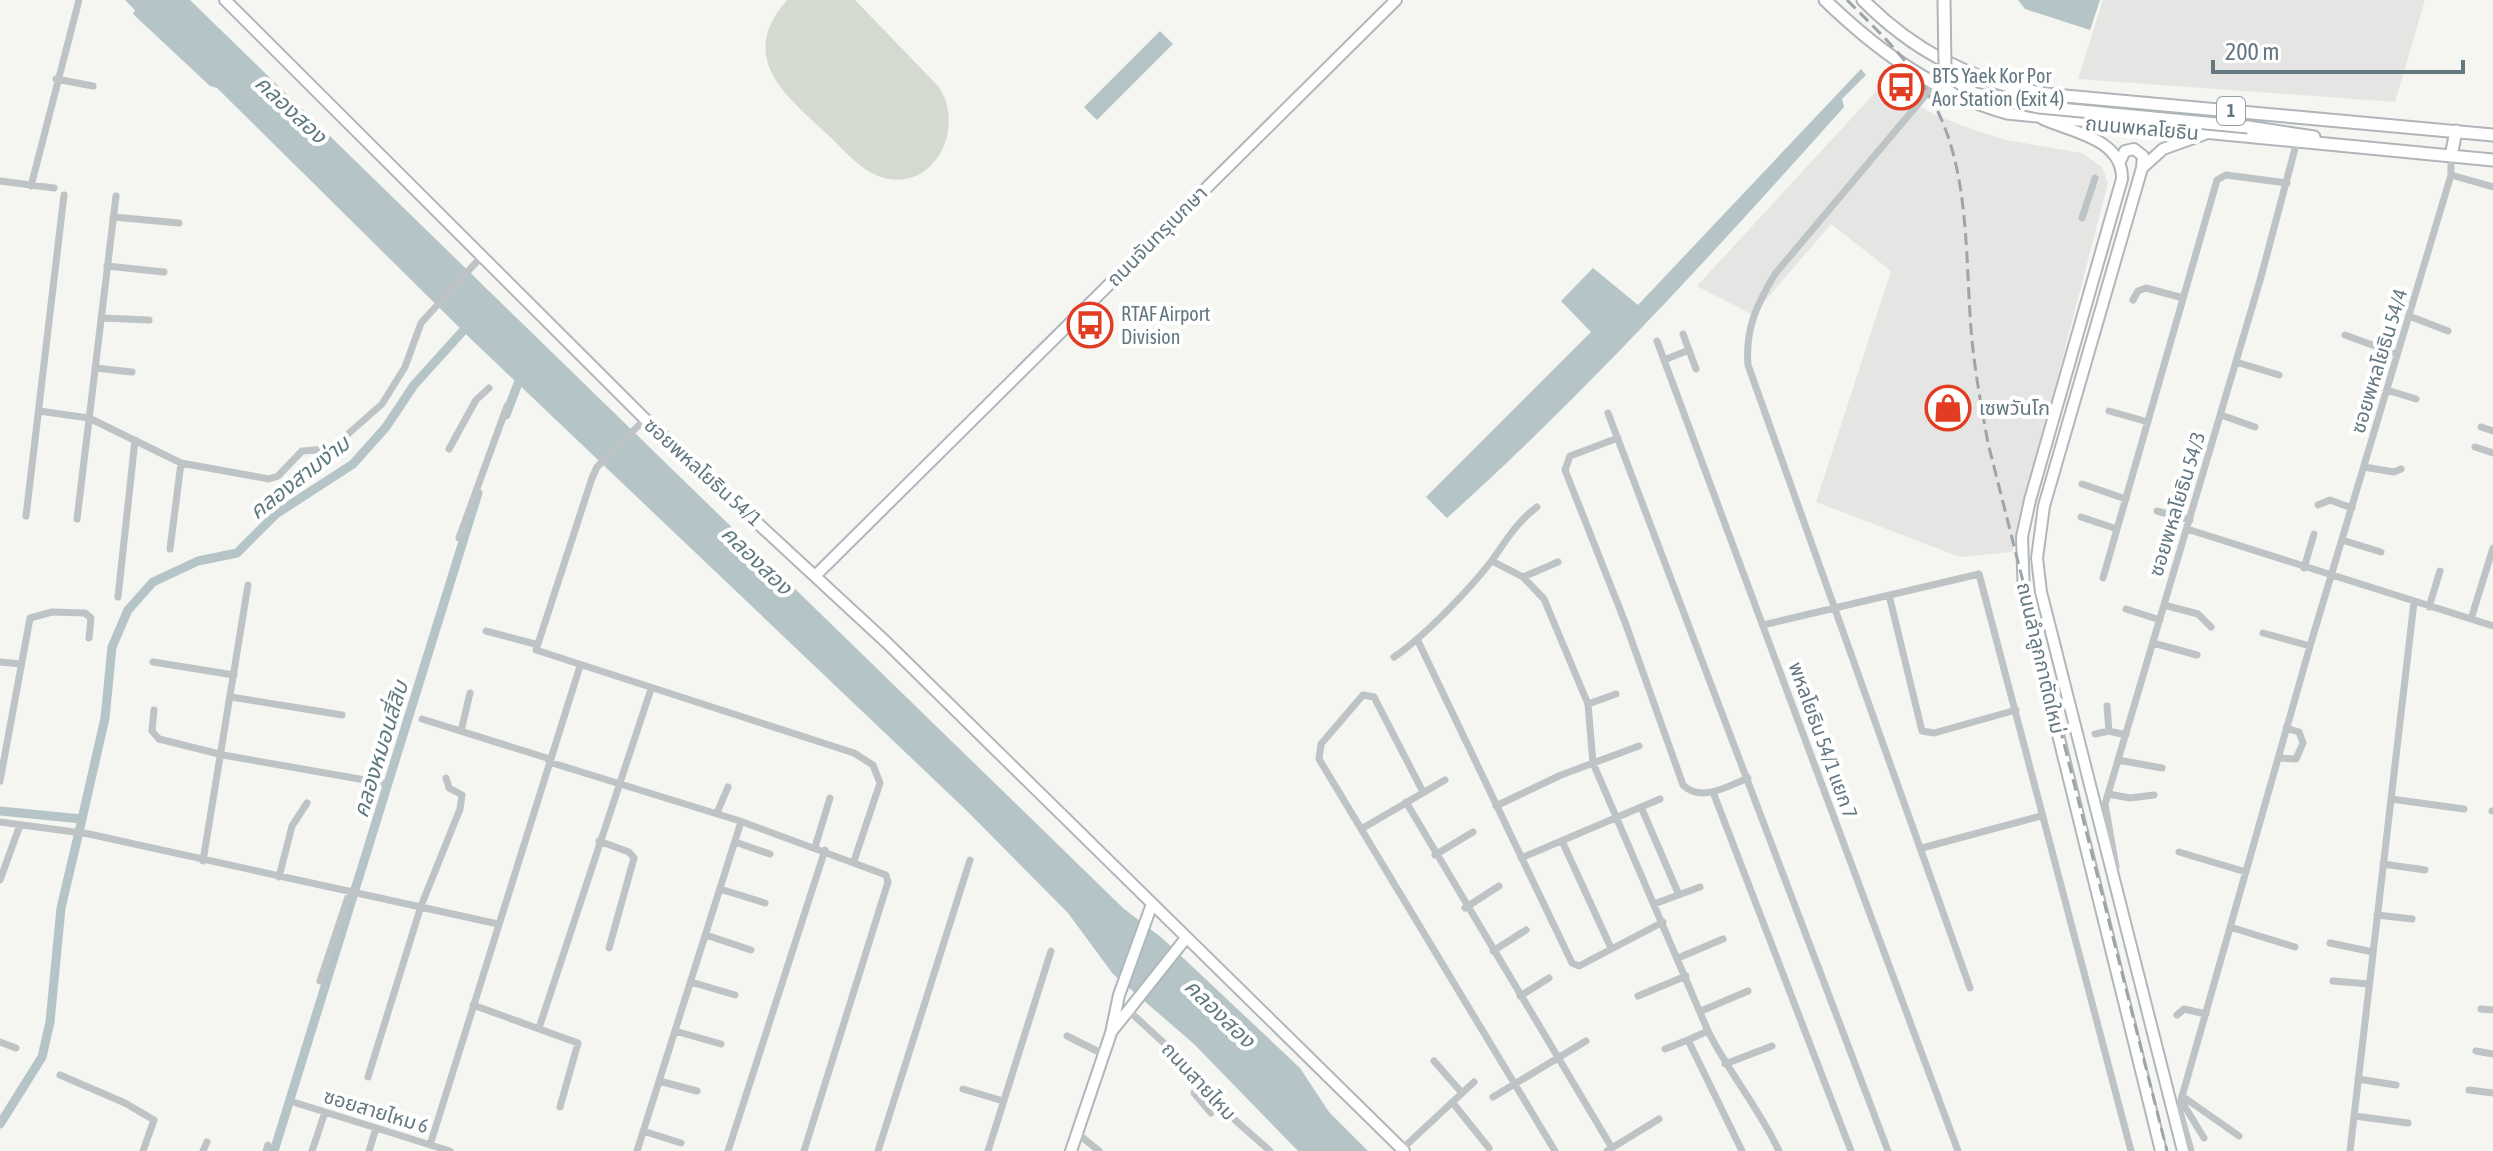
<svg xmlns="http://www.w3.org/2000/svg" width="2493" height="1151" font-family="'Asap Condensed','Noto Sans Thai',sans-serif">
	<rect width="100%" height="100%" fill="#f5f5f1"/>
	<path fill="#e5e6e4" d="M 2103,0 L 2425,0 L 2395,102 L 2078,79 Z
		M 1882,85 L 1935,115 L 1974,130 L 2006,140 L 2082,153 L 2102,167 L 2108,183 L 2012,552 L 1960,557 L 1816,502 L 1891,271 L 1831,224 L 1753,315 L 1697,286 Z"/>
	<path fill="#d5dad0" d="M 787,0 L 855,0 L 939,87 C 966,128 934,194 881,177 C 860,170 844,150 828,135 C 786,96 736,58 787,0 Z"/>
	<path fill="#b5c4c7" d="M 125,0 L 190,0 L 1123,908 L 1162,938 L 1300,1068 L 1329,1112 L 1368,1151 L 1298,1151 L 1194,1044 L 1113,974 L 1068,913 L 966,810 L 474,342 L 217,88 L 210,86 L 133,14 L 135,10 Z
		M 2018,0 L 2100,0 L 2090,30 L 2025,9 Z
		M 1160,31 L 1173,44 L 1097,120 L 1084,107 Z
		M 1861,69 L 1866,75 L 1842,99 L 1844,107 C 1717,249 1589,390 1447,518 L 1426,497 L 1591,332 L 1561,301 L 1593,268 L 1638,305 Z"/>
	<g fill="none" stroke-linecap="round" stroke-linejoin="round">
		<path stroke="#b5c4c7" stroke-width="9" d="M 506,415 L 522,373
			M 0,811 L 82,819 L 105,718 L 112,647 L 128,610 L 153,582 L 198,561 L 237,553 L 276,514 L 353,464 L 386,427 L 414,385 L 471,322
			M 0,1124 L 42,1057 L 50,1022 L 61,908 L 82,819
			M 274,1151 L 478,493"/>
		<g stroke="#b0b7ba" stroke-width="14">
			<path id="secondary" d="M 225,0 L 645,419 L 886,642 L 1404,1151
				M 2043,119 C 2072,132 2123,139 2122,179 L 2030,500 L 2022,537 L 2024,597 L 2161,1151
				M 2120,161 L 2125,151 L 2134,149 L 2143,156 L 2142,168
				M 816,575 L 1396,0
				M 1112,1031 L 1186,938
				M 1071,1151 L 1111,1033 L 1119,995 L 1152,904
				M 2183,1151 L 2041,592 L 2037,558 L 2044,506 L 2142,168 L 2163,149 L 2205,134"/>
		</g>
		<g stroke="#afb5b8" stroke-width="15">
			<path id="primary" d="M 1825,0 C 1879,52 1934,92 2007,113 L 2493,160
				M 1863,0 C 1916,54 1979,85 2054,95 L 2493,135
				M 2248,127 L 2314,137
				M 2451,156 L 2456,131"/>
		</g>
		<path stroke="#bec3c5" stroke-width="7" d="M 56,79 L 93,86
			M 1934,85 L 1775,274 C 1757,304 1745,329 1748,365 L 1970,988
			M 2451,175 L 2493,187
			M 0,181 L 54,188
			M 31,186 L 79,0
			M 113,217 L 179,223
			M 2082,218 L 2095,178
			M 107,266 L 164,272
			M 2133,300 L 2138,291 L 2146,288 L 2183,298
			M 2409,316 L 2448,331
			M 101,318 L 149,320
			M 1683,334 L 1696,369
			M 2345,335 L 2397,354
			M 1657,341 L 1958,1151
			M 1664,360 L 1689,350
			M 2236,362 L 2279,375
			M 95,368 L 132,372
			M 2387,390 L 2416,399
			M 39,411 L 89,418 L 181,463 L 269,479 L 278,476 L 302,451 L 331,449 L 382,404 L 405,367 L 421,323 L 482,256
			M 2109,411 L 2148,422
			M 1608,413 L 1888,1151
			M 2221,415 L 2255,427
			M 645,419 L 597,467 L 592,478 L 536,650 L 854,753 L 873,765 L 880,783 L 854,861
			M 2481,427 L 2493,431
			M 1618,438 L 1570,456 L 1565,470 L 1625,622 L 1683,785 C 1701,803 1728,786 1748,778
			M 2475,447 L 2493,453
			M 449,449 L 476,400 L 489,388
			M 2364,467 L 2394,472 L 2401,469
			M 2082,484 L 2126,499
			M 2318,505 L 2330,500 L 2352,508
			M 2157,511 L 2190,520
			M 26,516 L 64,195
			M 2081,517 L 2117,529
			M 77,519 L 116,196
			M 2187,529 L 2493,626
			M 459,538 L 507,406
			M 2342,540 L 2381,552
			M 170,549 L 181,463
			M 1492,561 L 1523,577 L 1544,599 L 1588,704 L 1593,763 L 1708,1031 C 1729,1073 1759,1108 1779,1151
			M 2304,568 L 2314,534
			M 1523,577 L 1558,562
			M 2103,578 L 2217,180 L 2226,175 L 2287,183
			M 1889,595 L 1922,731 L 1934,733 L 2016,710
			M 118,597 L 135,440
			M 2164,605 L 2198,614 L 2211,627
			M 2429,607 L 2440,571
			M 2126,609 L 2160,620
			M 2471,619 L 2493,548
			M 1763,625 L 1979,574 L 2131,1151
			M 486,631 L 535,644
			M 2263,633 L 2310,646
			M 1418,641 L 1572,963 L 1579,966 L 1663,922
			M 2153,643 L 2197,655
			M 1394,657 C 1424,637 1471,588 1493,559 C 1507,539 1517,522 1537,507
			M 0,662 L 21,664
			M 153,662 L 234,675
			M 231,697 L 342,715
			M 1588,704 L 1616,694
			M 2107,706 L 2109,731
			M 154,710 L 152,731 L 159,739 L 223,755 L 382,783
			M 422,719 L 550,759
			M 461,731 L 470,693
			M 2095,734 L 2109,731 L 2126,735
			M 2278,758 L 2296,759 L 2303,743 L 2299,732 L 2286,728
			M 2118,760 L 2162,768
			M 549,762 L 740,821 L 886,875 L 888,882 L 804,1151
			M 0,781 L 30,618 L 52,612 L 85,613 L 91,618 L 89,638
			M 1423,792 L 1374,697 L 1363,695 L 1321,744 L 1319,759 L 1555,1151
			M 1713,792 L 1851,1151
			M 2108,794 L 2130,798 L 2154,795
			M 2391,799 L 2464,809
			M 1406,802 L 1612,1148
			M 1496,806 L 1561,775 L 1639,746
			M 1641,807 L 1679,895
			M 2492,811 L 2493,811
			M 717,813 L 728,787
			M 0,822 L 89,834 L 498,924
			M 1363,828 L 1445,780
			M 599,841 L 629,852 L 634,858 L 609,948
			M 1562,841 L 1611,948
			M 735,842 L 770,854
			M 815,847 L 830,798
			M 1922,848 L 2041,816
			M 2179,852 L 2246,872
			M 1435,855 L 1473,832
			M 1521,858 L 1660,799
			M 203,861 L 248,585
			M 2383,864 L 2425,870
			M 2116,867 L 2105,804 L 2261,277 L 2297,141
			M 279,877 L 292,826 L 307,803
			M 0,880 L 20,825
			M 720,889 L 765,903
			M 1654,904 L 1700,887
			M 1465,908 L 1499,886
			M 2377,915 L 2412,919
			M 2230,927 L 2295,947
			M 706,935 L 751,950
			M 2330,943 L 2373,952
			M 1493,951 L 1526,930
			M 1678,958 L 1723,939
			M 320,981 L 350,891
			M 2333,981 L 2369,984
			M 691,982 L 735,995
			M 1520,996 L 1549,978
			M 1638,996 L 1686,976
			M 473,1005 L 578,1043 L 560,1107
			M 2481,1009 L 2493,1010
			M 1128,1010 L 1190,1067 L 1210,1098 L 1270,1151
			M 1701,1011 L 1748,991
			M 2177,1015 L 2184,1009 L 2206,1014
			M 539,1028 L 651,689
			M 675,1031 L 721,1044
			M 1708,1031 L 1688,1040 L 1742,1151
			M 1067,1036 L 1103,1054
			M 0,1042 L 16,1048
			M 1665,1049 L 1688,1040
			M 2476,1051 L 2493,1054
			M 1434,1061 L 1462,1093
			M 1725,1064 L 1772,1046
			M 60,1075 L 125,1103 L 154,1120 L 143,1151
			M 368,1077 L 421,906 L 460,809 L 462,795 L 449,788 L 446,778
			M 2358,1079 L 2396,1085
			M 659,1081 L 697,1091
			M 1199,1081 L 1194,1093 L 1211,1113
			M 963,1089 L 1003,1101
			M 2469,1090 L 2493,1093
			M 2182,1096 L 2239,1136
			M 1493,1097 L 1586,1041
			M 293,1102 L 450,1151
			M 1452,1102 L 1489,1148
			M 2182,1102 L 2204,1138
			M 2354,1116 L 2408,1123
			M 643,1131 L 681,1143
			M 1077,1133 L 1099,1151
			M 430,1145 L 580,666
			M 1402,1149 L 1474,1082
			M 203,1151 L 207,1142
			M 266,1151 L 268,1145
			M 312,1151 L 325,1112
			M 369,1151 L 376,1128
			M 637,1151 L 740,825
			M 728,1151 L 825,850
			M 878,1151 L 970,860
			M 988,1151 L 1051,951
			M 1607,1151 L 1659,1119
			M 2191,1151 L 2180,1112 L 2181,1100 L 2310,646 L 2451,175 L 2451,156
			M 2350,1151 L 2414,602"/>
		<use href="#secondary" stroke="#fff" stroke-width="10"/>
		<use href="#primary" stroke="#fff" stroke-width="11"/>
		<path stroke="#9da5a9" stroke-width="3" stroke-dasharray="12 6" stroke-linecap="butt" d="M 1847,0 C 1877,30 1909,60 1930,97 C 1970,164 1965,253 1971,329 C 1974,367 1981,405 1988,443 L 2167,1151"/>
		<g stroke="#afb5b8" stroke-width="15" stroke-linecap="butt">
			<path id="primary-bridge" d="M 1944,0 L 1945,66 L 1951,77 L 1975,94 L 2039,107 L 2248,127"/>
		</g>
		<use href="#primary-bridge" stroke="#fff" stroke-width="11"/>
	</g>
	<defs>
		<g id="bus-ring" transform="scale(2.3)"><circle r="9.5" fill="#fff" stroke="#e23c23" stroke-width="1.5"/><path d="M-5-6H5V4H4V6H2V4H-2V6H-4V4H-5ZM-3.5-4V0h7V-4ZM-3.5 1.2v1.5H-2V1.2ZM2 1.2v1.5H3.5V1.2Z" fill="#e23c23"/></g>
		<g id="shop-ring" transform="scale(2.3)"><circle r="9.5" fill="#fff" stroke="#e23c23" stroke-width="1.5"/><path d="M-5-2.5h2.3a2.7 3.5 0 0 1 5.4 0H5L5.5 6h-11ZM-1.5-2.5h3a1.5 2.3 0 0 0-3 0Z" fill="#e23c23"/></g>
	</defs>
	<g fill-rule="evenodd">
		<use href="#bus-ring" x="1901" y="87"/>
		<use href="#bus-ring" x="1090" y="325"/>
		<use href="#shop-ring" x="1948" y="408"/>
	</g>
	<g text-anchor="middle" stroke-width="8" stroke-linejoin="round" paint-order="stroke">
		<rect fill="#fff" stroke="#92a0a8" stroke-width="2" x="2217" y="97" width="28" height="28" rx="6"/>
		<g font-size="18" font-weight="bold" fill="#647882">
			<text x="2231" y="117">1</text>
		</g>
		<g font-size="20" fill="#647882" stroke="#fff" text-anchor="start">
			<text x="1932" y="83">BTS Yaek Kor Por<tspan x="1932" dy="23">Aor Station (Exit 4)</tspan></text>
			<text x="1121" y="321">RTAF Airport<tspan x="1121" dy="23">Division</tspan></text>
			<text x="1979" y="415">เซพวันโก</text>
		</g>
		<g font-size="20" fill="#647882" stroke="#fff">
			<text transform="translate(2142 128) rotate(5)" y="7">ถนนพหลโยธิน</text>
			<text transform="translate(1157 236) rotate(-45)" y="7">ถนนจันทรุเบกษา</text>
			<text transform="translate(2379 361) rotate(-73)" y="7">ซอยพหลโยธิน 54/4</text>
			<text transform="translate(703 472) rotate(42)" y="7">ซอยพหลโยธิน 54/1</text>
			<text transform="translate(2177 504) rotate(-73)" y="7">ซอยพหลโยธิน 54/3</text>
			<text transform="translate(2041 658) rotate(77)" y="7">ถนนลำลูกกาตัดใหม่</text>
			<text transform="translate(1823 740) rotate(70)" y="7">พหลโยธิน 54/1 แยก 7</text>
			<text transform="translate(1199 1081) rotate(47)" y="7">ถนนสายไหม</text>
			<text transform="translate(376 1111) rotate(17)" y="7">ซอยสายไหม 6</text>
		</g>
		<g font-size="22" font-style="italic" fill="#5f7a7f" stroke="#fff">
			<text transform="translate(291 109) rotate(43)" y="8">คลองสอง</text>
			<text transform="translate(299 477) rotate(-38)" y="8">คลองสามง่าม</text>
			<text transform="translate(757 560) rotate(44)" y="8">คลองสอง</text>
			<text transform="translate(380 749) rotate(-73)" y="8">คลองหมอนสี่สิบ</text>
			<text transform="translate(1220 1013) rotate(44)" y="8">คลองสอง</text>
		</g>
	</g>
	<path d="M2213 60v12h250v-12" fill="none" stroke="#647882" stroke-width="4"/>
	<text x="2225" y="60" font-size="24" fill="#647882" stroke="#ffffff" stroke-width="6" paint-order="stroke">200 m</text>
</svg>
